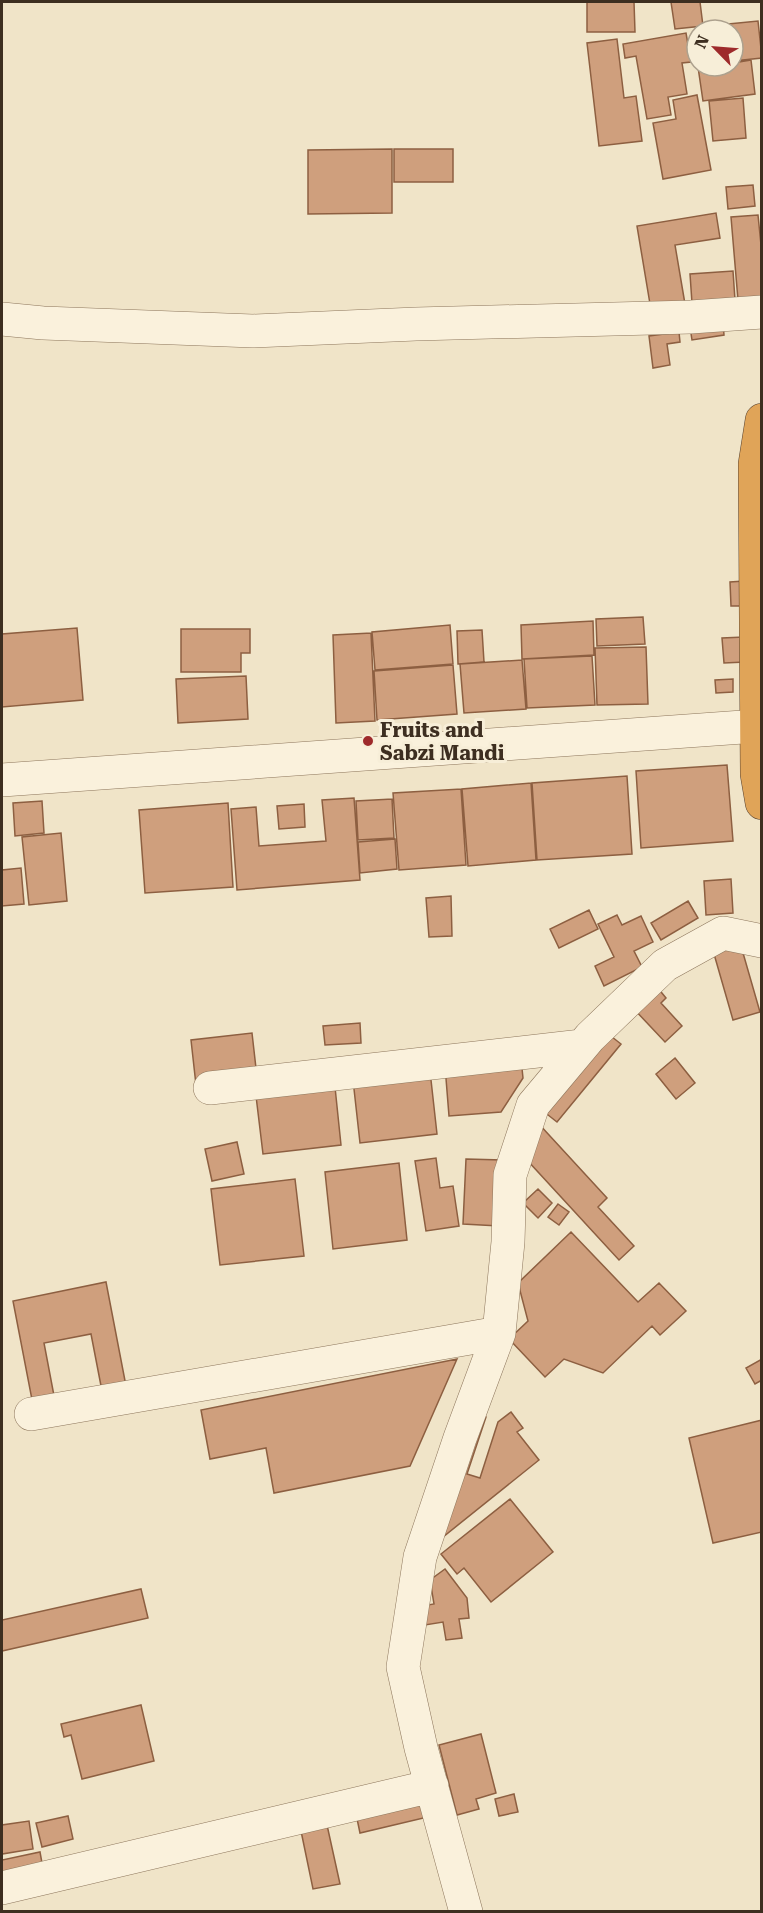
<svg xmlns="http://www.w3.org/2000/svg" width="763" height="1913" font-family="'Roboto Serif',serif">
	<rect width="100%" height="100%" fill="#f0e4c8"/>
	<path fill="#cf9f7d" stroke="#8d5f41" stroke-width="1.5" d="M 587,2 L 634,2 L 635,32 L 587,32 Z
		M 671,2 L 700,2 L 703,26 L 675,29 Z
		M 758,21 L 762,58 L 733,61 L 733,30 L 698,30 L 698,27 Z
		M 686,33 L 691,62 L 682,63 L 687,94 L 668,97 L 671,115 L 647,119 L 636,56 L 625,58 L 623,44 Z
		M 617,39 L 624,98 L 636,96 L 642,141 L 599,146 L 587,43 Z
		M 751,60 L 755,94 L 703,101 L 698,67 L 733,66 L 733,63 Z
		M 697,95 L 711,170 L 663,179 L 653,123 L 676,119 L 673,100 Z
		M 743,98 L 746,138 L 713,141 L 709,101 Z
		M 392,149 L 392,213 L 308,214 L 308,150 Z
		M 394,149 L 453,149 L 453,182 L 394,182 Z
		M 753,185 L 755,206 L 728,209 L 726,187 Z
		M 716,213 L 720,238 L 675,245 L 685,304 L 651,310 L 637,226 Z
		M 758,215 L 762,255 L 762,298 L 738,300 L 731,217 Z
		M 733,271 L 735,300 L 692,303 L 690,274 Z
		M 723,322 L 724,335 L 692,340 L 690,327 Z
		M 679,332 L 680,342 L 667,344 L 670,365 L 653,368 L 649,336 Z
		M 744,581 L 745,606 L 731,606 L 730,582 Z
		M 643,617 L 645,644 L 597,646 L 596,619 Z
		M 593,621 L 594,655 L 522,659 L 521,625 Z
		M 450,625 L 453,664 L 375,670 L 372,632 Z
		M 77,628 L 83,700 L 2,707 L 2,634 Z
		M 181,629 L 250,629 L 250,653 L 241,653 L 241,672 L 181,672 Z
		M 482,630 L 484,662 L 458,664 L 457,631 Z
		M 371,633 L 375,721 L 336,723 L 333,635 Z
		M 744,637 L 745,662 L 724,663 L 722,638 Z
		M 646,647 L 648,704 L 597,705 L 595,648 Z
		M 592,656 L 595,705 L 527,708 L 524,659 Z
		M 522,660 L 526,709 L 464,713 L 460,664 Z
		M 453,665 L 457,714 L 377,720 L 374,671 Z
		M 246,676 L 248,719 L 178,723 L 176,679 Z
		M 733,679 L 733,692 L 716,693 L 715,680 Z
		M 727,765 L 733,841 L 641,848 L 636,771 Z
		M 627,776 L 632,854 L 537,860 L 532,783 Z
		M 531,783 L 536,860 L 468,866 L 462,789 Z
		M 461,789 L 466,865 L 399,870 L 393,793 Z
		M 354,798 L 360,880 L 237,890 L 231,809 L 256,807 L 259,846 L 326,841 L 322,800 Z
		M 392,799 L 394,838 L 358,840 L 356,801 Z
		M 42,801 L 44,833 L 15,836 L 13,803 Z
		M 228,803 L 233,887 L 145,893 L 139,810 Z
		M 304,804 L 305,827 L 279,829 L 277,806 Z
		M 61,833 L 67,901 L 29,905 L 22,837 Z
		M 395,839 L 397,869 L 360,873 L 358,842 Z
		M 21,868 L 24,904 L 2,906 L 2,870 Z
		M 731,879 L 733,913 L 706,915 L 704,881 Z
		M 451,896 L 452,936 L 429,937 L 426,898 Z
		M 688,901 L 698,918 L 661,940 L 651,923 Z
		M 589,910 L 598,929 L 559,948 L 550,929 Z
		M 617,915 L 622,925 L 641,916 L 653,942 L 634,951 L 642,967 L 604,986 L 595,966 L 614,957 L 598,924 Z
		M 739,939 L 760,1012 L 733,1020 L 712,947 Z
		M 657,987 L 666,998 L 661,1003 L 682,1026 L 665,1042 L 633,1008 Z
		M 360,1023 L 361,1043 L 325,1045 L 323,1026 Z
		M 252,1033 L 257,1077 L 196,1085 L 191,1040 Z
		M 607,1033 L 621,1044 L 557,1122 L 543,1111 Z
		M 675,1058 L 695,1083 L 676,1099 L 656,1074 Z
		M 521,1059 L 523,1078 L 501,1112 L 449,1116 L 445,1066 Z
		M 430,1071 L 437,1134 L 360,1143 L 353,1080 Z
		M 335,1087 L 341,1145 L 263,1154 L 256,1096 Z
		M 538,1123 L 607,1198 L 598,1207 L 634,1246 L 619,1260 L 527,1160 Z
		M 237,1142 L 244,1174 L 212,1181 L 205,1149 Z
		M 436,1158 L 440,1188 L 453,1186 L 459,1226 L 426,1231 L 415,1161 Z
		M 466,1159 L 502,1160 L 499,1226 L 463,1224 Z
		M 399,1163 L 407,1240 L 333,1249 L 325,1172 Z
		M 295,1179 L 304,1256 L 220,1265 L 211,1189 Z
		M 538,1189 L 552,1203 L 538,1218 L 523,1203 Z
		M 558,1204 L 569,1212 L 559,1225 L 548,1217 Z
		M 571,1232 L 638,1302 L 659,1283 L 686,1311 L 660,1335 L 652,1326 L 603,1373 L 564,1359 L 545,1377 L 509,1339 L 528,1321 L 518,1283 Z
		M 106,1282 L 126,1386 L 102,1391 L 91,1334 L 44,1343 L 55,1401 L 33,1405 L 13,1301 Z
		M 457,1359 L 410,1466 L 274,1493 L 266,1448 L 210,1459 L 201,1410 Z
		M 762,1359 L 762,1380 L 755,1384 L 746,1368 Z
		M 511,1412 L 523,1428 L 517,1432 L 539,1460 L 443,1537 L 473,1413 L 486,1417 L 467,1474 L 480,1478 L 498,1422 Z
		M 762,1420 L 762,1532 L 713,1543 L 689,1438 Z
		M 510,1499 L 553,1552 L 491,1602 L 464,1568 L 457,1574 L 441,1554 Z
		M 445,1569 L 467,1598 L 469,1618 L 459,1619 L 462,1638 L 446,1640 L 443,1622 L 425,1625 L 422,1606 L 434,1604 L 430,1580 Z
		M 141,1589 L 148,1618 L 2,1651 L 2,1620 Z
		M 141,1705 L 154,1761 L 82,1779 L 71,1735 L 64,1737 L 61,1724 Z
		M 481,1734 L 496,1793 L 476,1799 L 479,1809 L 457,1815 L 439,1745 Z
		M 427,1792 L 432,1816 L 360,1833 L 355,1809 Z
		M 514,1794 L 518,1812 L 499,1816 L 495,1799 Z
		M 68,1816 L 73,1839 L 42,1847 L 36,1823 Z
		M 29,1821 L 33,1849 L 2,1854 L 2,1825 Z
		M 327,1825 L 340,1884 L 313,1889 L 301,1831 Z
		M 40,1852 L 44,1874 L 2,1883 L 2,1860 Z"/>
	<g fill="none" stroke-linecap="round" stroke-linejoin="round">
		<g stroke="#8d765c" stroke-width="34">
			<path id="minor" d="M 2,319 L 43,323 L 253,331 L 416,324 L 691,317 L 762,312
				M 2,780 L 757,726
				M 210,1088 L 582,1046
				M 31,1414 L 499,1333
				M 2,1888 L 432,1786
				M 466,1912 L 421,1748 L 403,1667 L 420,1557 L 460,1438 L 499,1333 L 508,1242 L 510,1175 L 533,1105 L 590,1037 L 665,965 L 723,933 L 762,941"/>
		</g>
		<g stroke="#5b4430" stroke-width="34">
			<path id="highway" d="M 762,420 L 755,464 L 757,774 L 762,803"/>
		</g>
		<use href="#minor" stroke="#faf1dc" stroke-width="33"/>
		<use href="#highway" stroke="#e0a458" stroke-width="33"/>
	</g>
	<circle fill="#9e2a2b" stroke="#f7eed8" stroke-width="2" cx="368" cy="741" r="6"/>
	<g text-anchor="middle" stroke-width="6" stroke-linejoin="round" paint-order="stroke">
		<g font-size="20" font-weight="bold" fill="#3d2e20" stroke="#f7eed8" text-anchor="start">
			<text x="380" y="737">Fruits and<tspan x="380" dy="23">Sabzi Mandi</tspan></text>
		</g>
	</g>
	<rect width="763" height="1913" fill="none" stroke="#3d2e20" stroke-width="6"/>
	<g transform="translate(715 48) rotate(295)"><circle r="28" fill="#f7eed8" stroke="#ada18e" stroke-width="1.5"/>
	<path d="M0-4.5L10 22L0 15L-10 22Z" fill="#9e2a2b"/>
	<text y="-9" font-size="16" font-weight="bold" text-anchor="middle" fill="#3d2e20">N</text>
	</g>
</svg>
